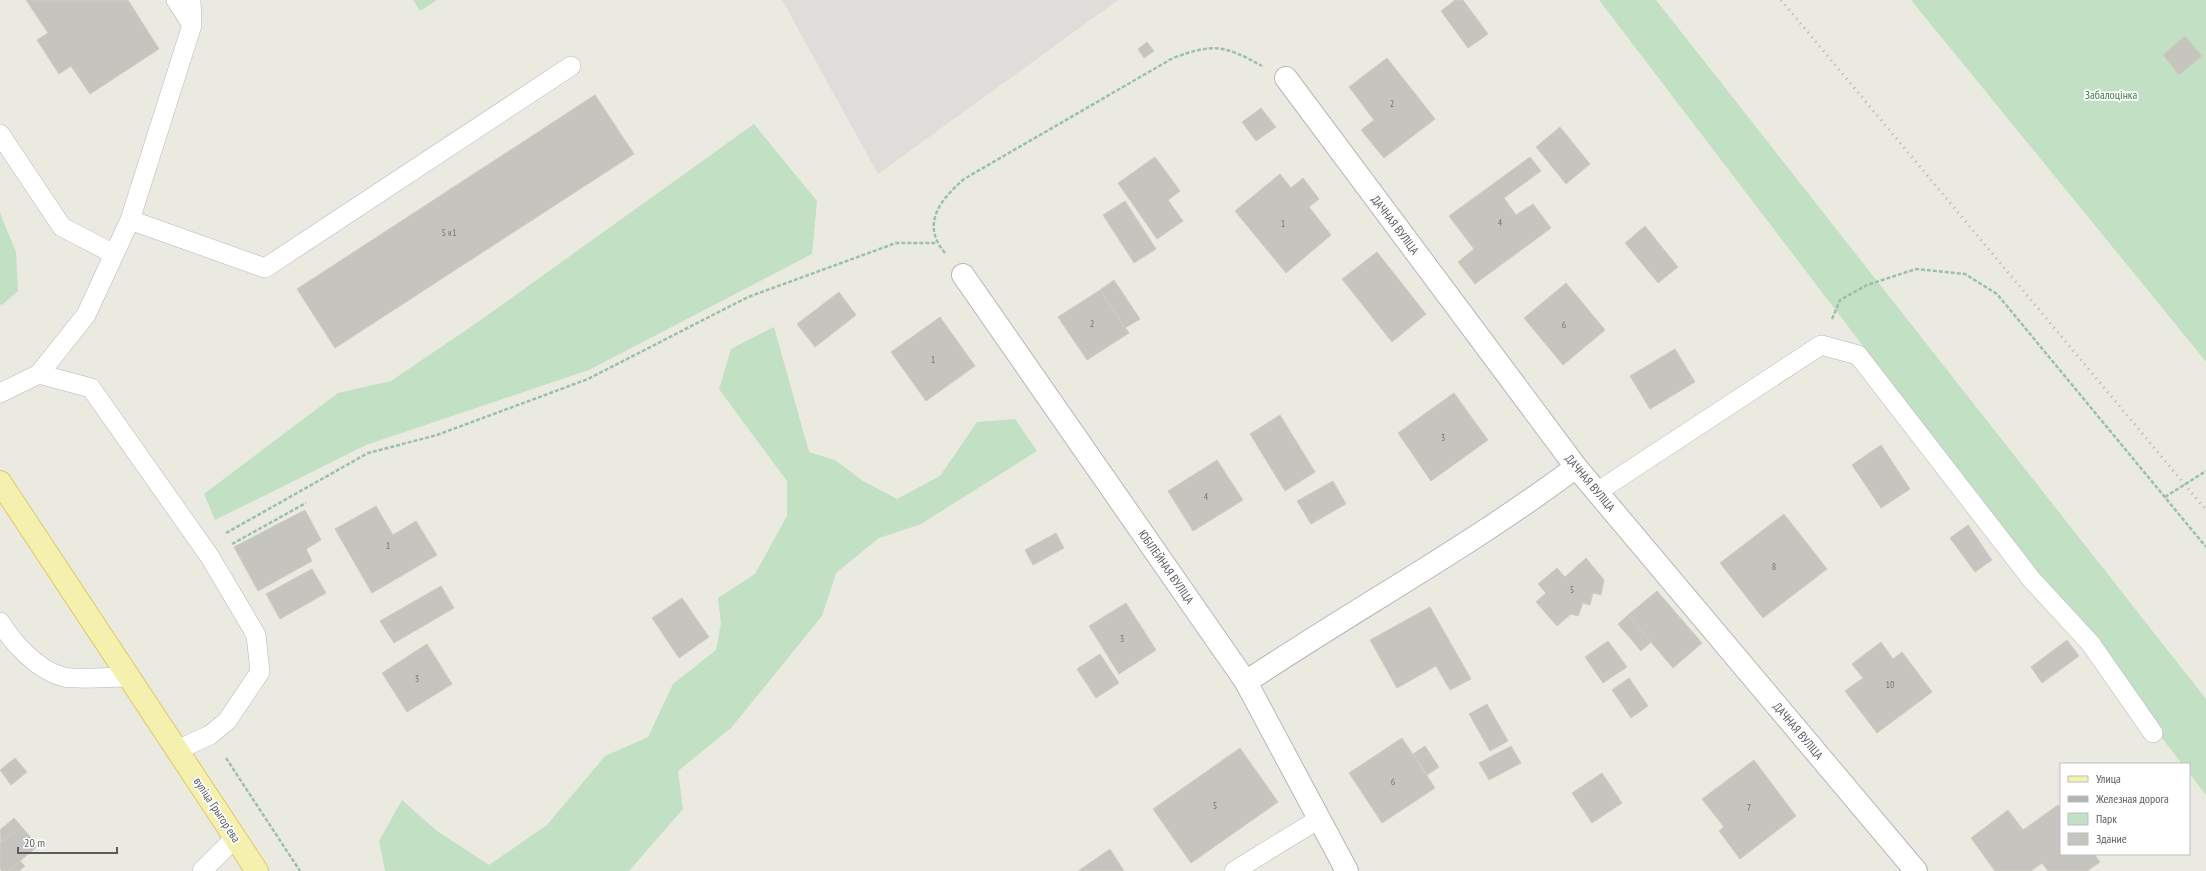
<svg xmlns="http://www.w3.org/2000/svg" width="2206" height="871" font-family="'PT Sans Narrow',sans-serif">
	<rect width="100%" height="100%" fill="#ebeae1"/>
	<path fill="#deddd9" d="M 782,0 L 1118,0 L 878,174 Z"/>
	<path fill="#c1e0c4" d="M 413,0 L 437,0 L 420,11 Z
		M 1599,0 L 1656,0 L 2206,699 L 2206,795 L 2189,773 L 2189,764 L 2182,764 Z
		M 1911,0 L 2206,0 L 2206,362 L 2199,353 Z
		M 754,124 L 817,201 L 812,254 L 589,370 L 366,445 L 215,520 L 204,494 L 338,393 L 391,381 L 478,322 Z
		M 0,213 L 16,252 L 18,291 L 2,305 L 0,304 Z
		M 774,327 L 809,452 L 835,460 L 863,481 L 897,499 L 940,476 L 977,422 L 1015,419 L 1037,451 L 921,524 L 879,538 L 836,573 L 822,616 L 731,728 L 678,771 L 683,809 L 629,871 L 385,871 L 379,841 L 402,800 L 437,831 L 489,865 L 547,825 L 605,756 L 648,737 L 673,684 L 716,650 L 721,623 L 718,598 L 755,574 L 787,516 L 787,481 L 719,389 L 731,349 Z"/>
	<path fill="#c6c4be" stroke="#ceccc1" d="M 26,0 L 128,0 L 159,49 L 90,94 L 71,66 L 59,74 L 37,40 L 48,33 Z
		M 1455,0 L 1463,0 L 1488,34 L 1468,48 L 1441,11 Z
		M 2185,36 L 2202,56 L 2179,75 L 2163,55 Z
		M 1147,42 L 1154,51 L 1144,58 L 1138,49 Z
		M 1387,58 L 1435,119 L 1384,158 L 1361,130 L 1374,120 L 1349,87 Z
		M 595,95 L 634,154 L 335,348 L 297,289 Z
		M 1261,108 L 1276,127 L 1256,141 L 1242,122 Z
		M 1560,127 L 1590,164 L 1566,184 L 1536,147 Z
		M 1155,157 L 1180,191 L 1168,200 L 1183,221 L 1157,239 L 1118,183 Z
		M 1530,157 L 1541,171 L 1504,198 L 1516,215 L 1533,204 L 1551,228 L 1475,284 L 1458,262 L 1474,249 L 1449,216 Z
		M 1280,174 L 1291,188 L 1303,178 L 1319,199 L 1309,207 L 1331,235 L 1286,273 L 1235,211 Z
		M 1125,201 L 1156,249 L 1134,263 L 1103,215 Z
		M 1645,226 L 1678,267 L 1658,283 L 1625,243 Z
		M 1377,252 L 1426,314 L 1392,342 L 1342,279 Z
		M 1114,280 L 1140,319 L 1125,328 L 1100,290 Z
		M 1566,283 L 1605,330 L 1563,365 L 1524,318 Z
		M 1100,290 L 1129,333 L 1087,360 L 1058,317 Z
		M 839,292 L 856,315 L 815,347 L 797,324 Z
		M 940,317 L 975,366 L 926,401 L 891,352 Z
		M 1675,349 L 1695,382 L 1650,409 L 1630,376 Z
		M 1454,393 L 1488,440 L 1431,481 L 1398,433 Z
		M 1280,415 L 1315,472 L 1285,491 L 1250,434 Z
		M 1881,445 L 1910,489 L 1881,508 L 1852,465 Z
		M 1217,460 L 1243,500 L 1193,531 L 1168,491 Z
		M 1333,481 L 1346,504 L 1311,524 L 1297,501 Z
		M 376,506 L 393,535 L 416,521 L 437,555 L 372,593 L 335,529 Z
		M 305,510 L 321,540 L 306,549 L 312,561 L 258,591 L 234,547 Z
		M 1784,514 L 1827,569 L 1763,618 L 1720,563 Z
		M 1968,525 L 1992,560 L 1975,572 L 1950,538 Z
		M 1056,533 L 1064,548 L 1033,565 L 1025,550 Z
		M 1586,558 L 1604,580 L 1601,595 L 1593,593 L 1590,605 L 1583,603 L 1578,616 L 1571,614 L 1557,626 L 1536,602 L 1546,593 L 1538,584 L 1557,568 L 1565,577 Z
		M 312,569 L 326,593 L 280,619 L 266,594 Z
		M 441,586 L 454,608 L 394,643 L 380,621 Z
		M 1657,591 L 1702,643 L 1673,668 L 1628,615 Z
		M 682,598 L 709,637 L 679,658 L 652,618 Z
		M 1126,603 L 1156,650 L 1119,674 L 1089,626 Z
		M 1430,607 L 1471,679 L 1450,690 L 1436,666 L 1397,688 L 1370,640 Z
		M 1628,615 L 1651,642 L 1641,651 L 1618,624 Z
		M 2067,640 L 2079,656 L 2042,683 L 2031,667 Z
		M 1608,641 L 1627,667 L 1603,683 L 1585,657 Z
		M 1881,642 L 1893,659 L 1902,652 L 1932,692 L 1877,733 L 1845,691 L 1863,678 L 1852,664 Z
		M 427,644 L 452,684 L 407,712 L 382,673 Z
		M 1100,654 L 1119,683 L 1096,698 L 1077,669 Z
		M 1629,678 L 1648,706 L 1631,718 L 1612,690 Z
		M 1487,704 L 1508,741 L 1490,751 L 1469,714 Z
		M 1402,738 L 1435,788 L 1382,823 L 1349,773 Z
		M 1425,746 L 1439,767 L 1427,775 L 1413,754 Z
		M 1511,746 L 1521,763 L 1489,780 L 1479,763 Z
		M 1240,748 L 1278,802 L 1191,863 L 1153,809 Z
		M 15,758 L 27,772 L 11,785 L 0,770 Z
		M 1754,760 L 1796,816 L 1740,859 L 1719,831 L 1724,827 L 1702,799 Z
		M 1602,773 L 1622,803 L 1592,823 L 1572,793 Z
		M 2058,805 L 2061,809 L 2061,854 L 2094,854 L 2100,862 L 2087,871 L 2048,871 L 2042,863 L 2031,871 L 1995,871 L 1971,838 L 2008,810 L 2023,830 Z
		M 14,818 L 21,826 L 1,842 L 0,830 Z
		M 21,826 L 38,846 L 8,871 L 2,871 L 0,869 L 0,843 Z
		M 1110,849 L 1124,871 L 1078,871 Z
		M 20,861 L 25,866 L 19,871 L 8,871 Z"/>
	<g fill="none" stroke-linecap="round" stroke-linejoin="round">
		<g stroke="#b4b6ba" stroke-width="20">
			<path id="service" d="M 176,0 L 192,25
				M 0,134 L 62,227 L 114,254
				M 130,220 L 265,268 L 571,66
				M 39,374 L 91,388 L 210,557 L 256,635 L 260,672 L 227,721 L 210,735 L 177,750
				M 0,393 L 39,374 L 86,315 L 130,220 L 192,25 L 191,0
				M 1597,492 L 1821,345 L 1858,355 L 2032,580 L 2091,644 L 2153,733
				M 0,622 C 13,643 38,671 64,677 C 78,680 112,677 128,677
				M 202,871 L 235,838
				M 1234,871 L 1319,819"/>
		</g>
		<g stroke="#b4b6ba" stroke-width="24">
			<path id="minor" d="M 1286,78 L 1576,467 L 1916,871
				M 963,275 L 1246,682 L 1347,871
				M 1246,682 C 1355,609 1471,546 1576,467"/>
		</g>
		<g stroke="#dec967" stroke-width="24">
			<path id="primary" d="M 0,482 L 257,871"/>
		</g>
		<path stroke="#9bc0a9" stroke-width="2.5" stroke-dasharray="4 2" stroke-linecap="butt" d="M 945,253 C 920,224 941,199 964,179 L 1173,58 C 1214,43 1224,45 1262,66
			M 1832,319 L 1840,300 L 1867,285 L 1916,269 L 1965,274 L 1997,294 L 2206,547
			M 2165,497 L 2206,471
			M 226,533 L 368,453 L 437,435 L 588,379 L 748,297 L 896,243 L 936,243
			M 232,544 L 306,503
			M 226,758 L 300,871"/>
		<use href="#service" stroke="#fff" stroke-width="19"/>
		<use href="#minor" stroke="#fff" stroke-width="22"/>
		<use href="#primary" stroke="#f4f0ad" stroke-width="22"/>
		<path stroke="#b2b3b3" stroke-width="3" stroke-dasharray="1 5" stroke-linecap="butt" d="M 1781,0 L 2206,510"/>
	</g>
	<g text-anchor="middle" stroke-width="3.5" stroke-linejoin="round" paint-order="stroke">
		<g font-size="10" fill="#757678">
			<text x="1392" y="107">2</text>
			<text x="1500" y="226">4</text>
			<text x="1283" y="227">1</text>
			<text x="449" y="236">5 к1</text>
			<text x="1092" y="327">2</text>
			<text x="1564" y="328">6</text>
			<text x="933" y="363">1</text>
			<text x="1443" y="441">3</text>
			<text x="1206" y="500">4</text>
			<text x="388" y="549">1</text>
			<text x="1774" y="570">8</text>
			<text x="1572" y="593">5</text>
			<text x="1122" y="642">3</text>
			<text x="417" y="682">3</text>
			<text x="1890" y="688">10</text>
			<text x="1393" y="785">6</text>
			<text x="1215" y="809">5</text>
			<text x="1749" y="811">7</text>
		</g>
		<g font-size="12" fill="#3e7b47" stroke="#fff">
			<text x="2111" y="99">Забалоцінка</text>
		</g>
		<g font-size="12" fill="#5a5c60" stroke="#fff">
			<text transform="translate(1395 225) rotate(53)" y="4">ДАЧНАЯ ВУЛІЦА</text>
			<text transform="translate(1590 483) rotate(50)" y="4">ДАЧНАЯ ВУЛІЦА</text>
			<text transform="translate(1166 567) rotate(55)" y="4">ЮБІЛЕЙНАЯ ВУЛІЦА</text>
			<text transform="translate(1798 731) rotate(50)" y="4">ДАЧНАЯ ВУЛІЦА</text>
			<text transform="translate(217 810) rotate(57)" y="4">вуліца Грыгорʼева</text>
		</g>
	</g>
	<rect x="2060" y="763" width="130" height="92" fill="#ffffff" stroke="#bdbebf"/>
	<rect x="2068" y="776" width="20" height="6" fill="#f4f0ad" stroke="#bdbebf"/>
	<text x="2096" y="783" font-size="12" fill="#5a5c60">Улица</text>
	<rect x="2068" y="796" width="20" height="6" fill="#b2b3b3" stroke="#bdbebf"/>
	<text x="2096" y="803" font-size="12" fill="#5a5c60">Железная дорога</text>
	<rect x="2068" y="813" width="20" height="12" fill="#c1e0c4" stroke="#bdbebf"/>
	<text x="2096" y="823" font-size="12" fill="#5a5c60">Парк</text>
	<rect x="2068" y="833" width="20" height="12" fill="#c6c4be" stroke="#bdbebf"/>
	<text x="2096" y="843" font-size="12" fill="#5a5c60">Здание</text>
	<path d="M18 847v6h99v-6" fill="none" stroke="#5a5c60" stroke-width="2"/>
	<text x="24" y="847" font-size="12" fill="#5a5c60" stroke="#ffffff" stroke-width="3" paint-order="stroke">20 m</text>
</svg>
